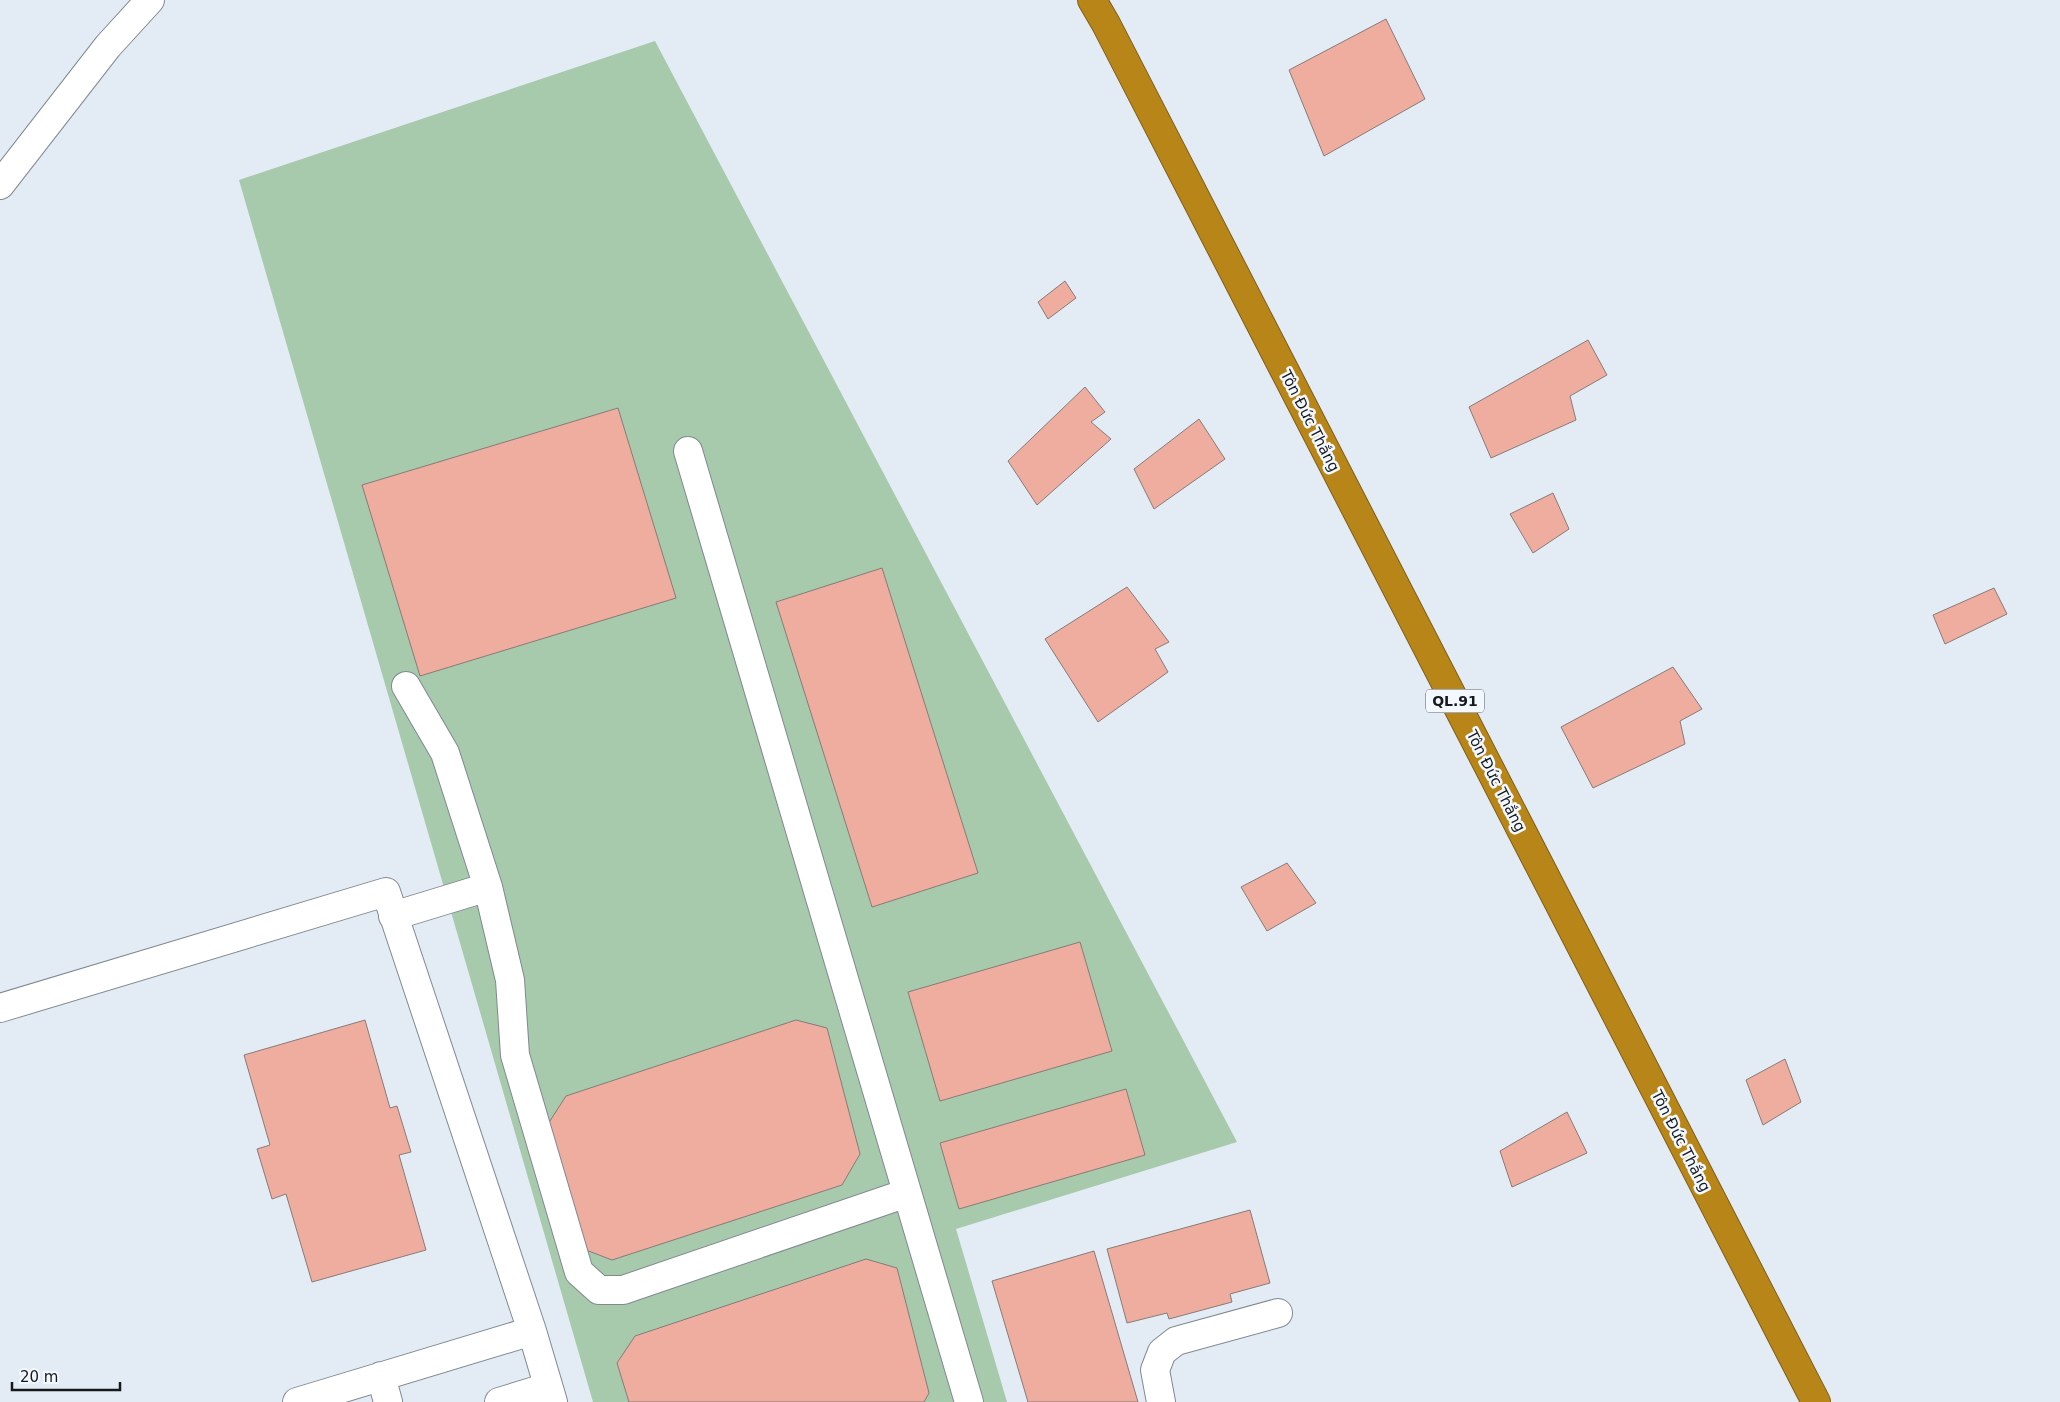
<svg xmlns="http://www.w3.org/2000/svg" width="2060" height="1402" font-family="'DejaVu Sans',sans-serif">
	<rect width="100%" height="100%" fill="#e3ebf5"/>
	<path fill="#a7c9ac" d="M 655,41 L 1237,1142 L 956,1229 L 1007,1402 L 593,1402 L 239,180 Z"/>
	<path fill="#eead9f" stroke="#877b78" d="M 1386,19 L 1425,99 L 1324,156 L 1289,70 Z
		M 1065,281 L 1076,298 L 1048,319 L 1038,302 Z
		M 1588,340 L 1607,375 L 1570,396 L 1576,420 L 1491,458 L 1469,407 Z
		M 1085,387 L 1105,412 L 1091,422 L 1111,439 L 1037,505 L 1008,461 Z
		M 618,408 L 676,598 L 420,676 L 362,485 Z
		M 1199,419 L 1225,459 L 1154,509 L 1134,469 Z
		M 1553,493 L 1569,529 L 1533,553 L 1510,514 Z
		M 882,568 L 978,873 L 872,907 L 776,602 Z
		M 1127,587 L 1169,642 L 1155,649 L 1168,672 L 1098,722 L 1045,639 Z
		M 1994,588 L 2007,614 L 1945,644 L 1933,615 Z
		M 1673,667 L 1702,709 L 1680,721 L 1685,744 L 1593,788 L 1561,727 Z
		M 1287,863 L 1316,903 L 1267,931 L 1241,887 Z
		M 1080,942 L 1112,1051 L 940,1101 L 908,992 Z
		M 365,1020 L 390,1108 L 397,1106 L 411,1152 L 399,1155 L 426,1250 L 312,1282 L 286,1194 L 272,1199 L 257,1149 L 270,1145 L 244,1055 Z
		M 796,1020 L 827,1028 L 860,1154 L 842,1185 L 612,1260 L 586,1250 L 548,1124 L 566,1096 Z
		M 1785,1059 L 1801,1102 L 1763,1125 L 1746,1080 Z
		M 1126,1089 L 1145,1155 L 959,1209 L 940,1143 Z
		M 1567,1112 L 1587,1153 L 1512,1187 L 1500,1151 Z
		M 1250,1210 L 1270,1283 L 1230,1294 L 1232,1302 L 1169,1319 L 1167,1313 L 1127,1323 L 1107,1249 Z
		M 1094,1251 L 1138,1402 L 1028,1402 L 992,1281 Z
		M 866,1259 L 897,1268 L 929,1393 L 924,1402 L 629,1402 L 617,1363 L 635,1336 Z"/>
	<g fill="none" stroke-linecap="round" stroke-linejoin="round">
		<g stroke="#818991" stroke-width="30">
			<path id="minor" d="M 0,185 L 108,46 L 150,0
				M 688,451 L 969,1402
				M 406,686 L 445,753 L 488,887 L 510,980 L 515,1055 L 579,1272 L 599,1290 L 623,1290 L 907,1193
				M 393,916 L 488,887
				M 0,1008 L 386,892 L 532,1331 L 553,1402
				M 381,1376 L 388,1402
				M 297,1402 L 532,1331
				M 499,1402 L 548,1387
				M 1161,1402 L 1155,1370 L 1162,1352 L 1176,1341 L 1278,1313"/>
		</g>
		<g stroke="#7f5f1a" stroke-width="30">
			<path id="highway" d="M 1092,0 L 1106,24 L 1816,1402"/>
		</g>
		<use href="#minor" stroke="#fff" stroke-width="28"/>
		<use href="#highway" stroke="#b88519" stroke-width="28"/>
	</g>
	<g text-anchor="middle" stroke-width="5" stroke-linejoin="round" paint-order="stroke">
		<rect fill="#f3f8fe" stroke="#585c60" stroke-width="1" x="1426" y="689.5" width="58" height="23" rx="4"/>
		<g font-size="14" font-weight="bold" fill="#16191c">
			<text x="1455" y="706">QL.91</text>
		</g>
		<g font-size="15" fill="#16191c" stroke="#f3f8fe">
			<text transform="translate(1310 421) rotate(63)" y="5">Tôn Đức Thắng</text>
			<text transform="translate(1496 781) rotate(63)" y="5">Tôn Đức Thắng</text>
			<text transform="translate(1681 1141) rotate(63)" y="5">Tôn Đức Thắng</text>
		</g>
	</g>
	<path d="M12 1382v8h108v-8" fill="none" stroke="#16191c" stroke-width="2.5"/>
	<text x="20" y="1382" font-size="15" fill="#16191c" stroke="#f3f8fe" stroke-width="4" paint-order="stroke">20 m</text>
</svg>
